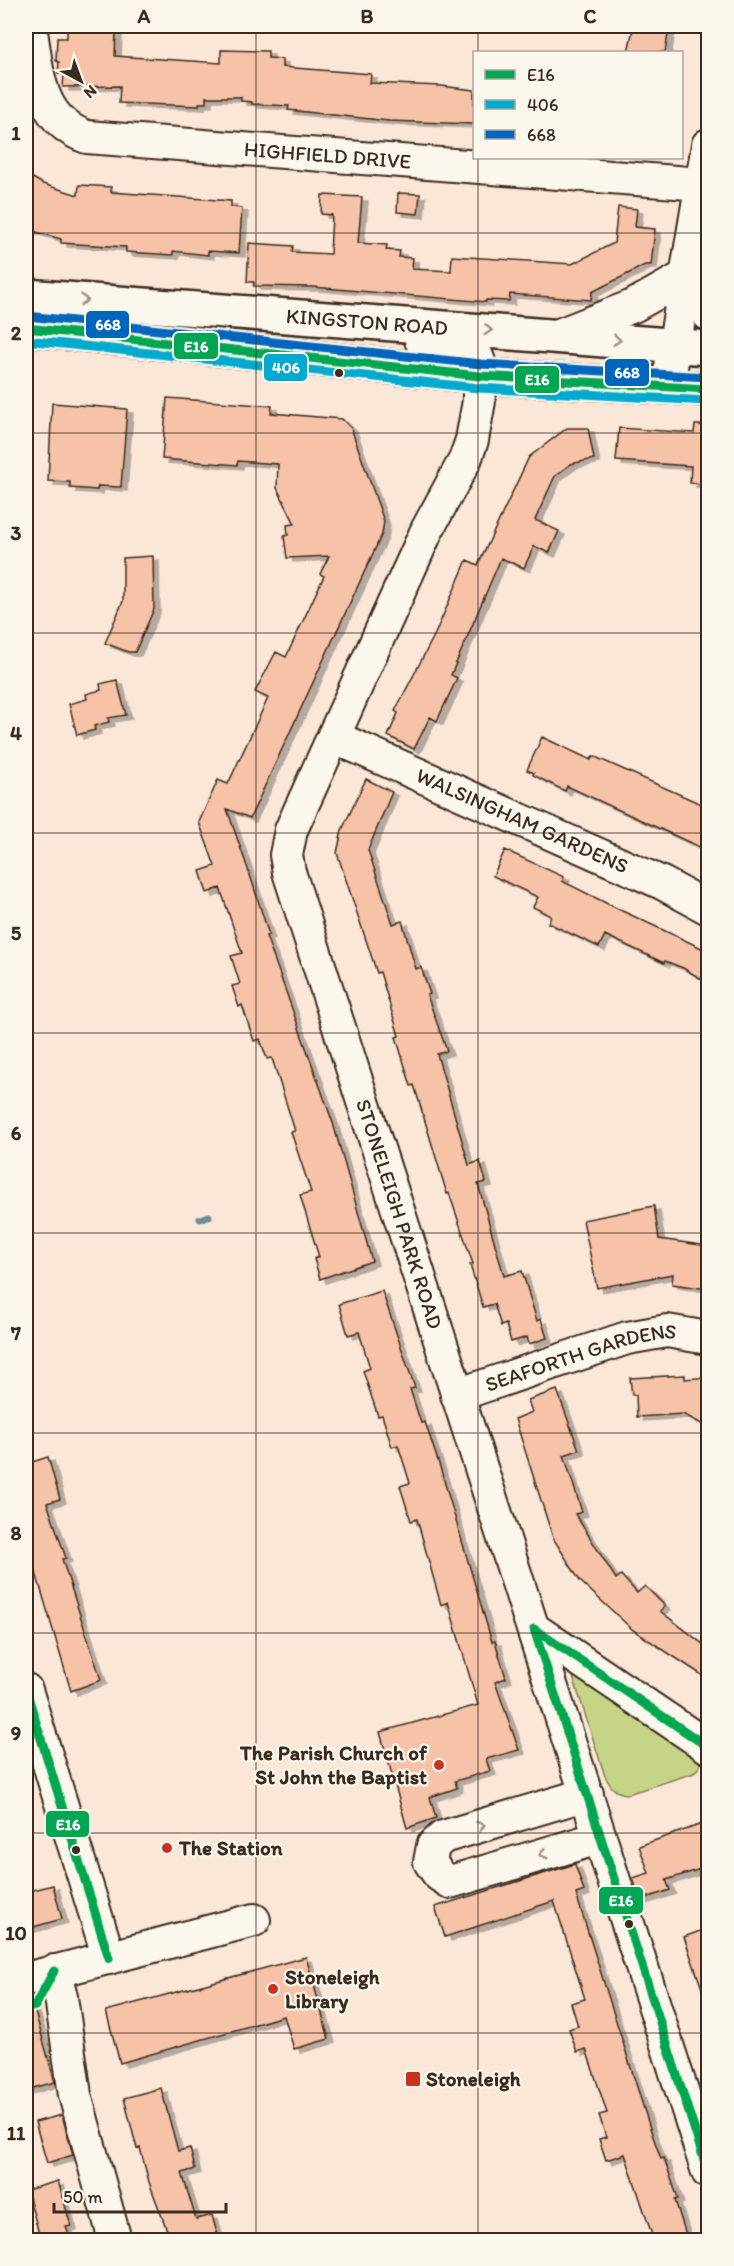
<svg xmlns="http://www.w3.org/2000/svg" width="734" height="2266" font-family="Itim,sans-serif">
	<defs>
		<filter id="shadow"><feDropShadow dx="6" dy="4" stdDeviation="0" flood-color="#0004"/></filter>
	</defs>
	<rect width="100%" height="100%" fill="#fae7d8"/>
	<filter id="ink" filterUnits="userSpaceOnUse"><feTurbulence type="fractalNoise" baseFrequency=".0167" numOctaves="2"/><feDisplacementMap in="SourceGraphic" scale="12" xChannelSelector="R" yChannelSelector="G"/><feConvolveMatrix kernelMatrix="1 2 1 2 8 2 1 2 1" color-interpolation-filters="sRGB"/></filter>
	<g filter="url(#ink)">
		<path fill="#c6d487" stroke="#807f52" stroke-width="1.5" d="M 571,1671 L 701,1757 L 700,1766 L 694,1773 L 628,1794 C 615,1793 611,1788 605,1776 Z"/>
		<g fill="none" stroke-linecap="round" stroke-linejoin="round">
			<path stroke="#698e98" stroke-width="7" d="M 200,1219 L 209,1216"/>
		</g>
		<path fill="#f7c3a8" stroke="#3b2a1e" stroke-width="1.5" filter="url(#shadow)" d="M 638,26 L 669,28 L 665,52 L 628,52 L 633,29 L 637,30 Z
			M 67,29 L 116,31 L 115,56 L 221,63 L 221,50 L 268,51 L 268,58 L 282,59 L 282,67 L 371,74 L 370,83 L 441,86 L 474,90 L 474,124 L 389,121 L 288,110 L 289,106 L 252,104 L 252,102 L 241,101 L 241,97 L 206,97 L 206,103 L 199,103 L 199,106 L 119,103 L 120,86 L 63,87 L 64,74 L 58,74 L 59,62 L 56,61 L 57,38 L 67,38 Z
			M 26,174 L 43,184 L 78,195 L 79,185 L 111,187 L 111,192 L 231,201 L 231,207 L 242,208 L 239,253 L 208,251 L 208,255 L 173,251 L 173,255 L 126,252 L 126,247 L 61,243 L 61,239 L 26,229 Z
			M 398,193 L 420,194 L 418,214 L 397,212 Z
			M 322,195 L 362,197 L 358,243 L 387,245 L 386,250 L 400,251 L 399,257 L 413,258 L 412,269 L 451,271 L 452,256 L 572,264 L 614,243 L 618,207 L 637,209 L 635,227 L 655,229 L 651,265 L 645,265 L 592,292 L 591,300 L 510,294 L 509,301 L 486,300 L 486,302 L 313,287 L 254,286 L 254,282 L 247,282 L 249,243 L 293,246 L 292,252 L 330,254 L 332,215 L 321,214 Z
			M 167,398 L 272,406 L 271,413 L 342,419 L 351,428 L 384,521 L 382,534 L 250,818 L 227,809 L 251,878 L 269,935 L 266,936 L 333,1123 L 372,1261 L 320,1279 L 314,1259 L 319,1257 L 300,1195 L 311,1192 L 291,1132 L 295,1131 L 272,1058 L 267,1059 L 260,1039 L 254,1041 L 242,1005 L 239,1007 L 232,986 L 240,984 L 231,956 L 242,953 L 220,888 L 207,893 L 200,871 L 215,866 L 199,822 L 218,780 L 228,784 L 268,698 L 255,692 L 276,652 L 286,657 L 324,576 L 320,574 L 329,556 L 287,558 L 284,536 L 288,535 L 287,525 L 295,524 L 277,488 L 278,464 L 238,461 L 237,465 L 162,459 Z
			M 52,403 L 127,409 L 121,487 L 98,486 L 97,490 L 70,488 L 70,482 L 48,481 Z
			M 695,425 L 708,425 L 708,484 L 690,483 L 691,466 L 616,461 L 619,428 L 694,433 Z
			M 567,428 L 588,428 L 594,459 L 571,464 L 555,476 L 535,520 L 559,531 L 549,553 L 534,546 L 524,568 L 501,558 L 451,675 L 457,678 L 437,721 L 430,717 L 414,749 L 388,736 L 398,713 L 395,711 L 435,634 L 467,560 L 478,565 L 529,457 Z
			M 153,556 L 154,609 L 135,652 L 128,652 L 105,643 L 123,601 L 123,558 Z
			M 117,680 L 126,715 L 108,718 L 109,722 L 94,726 L 95,730 L 77,735 L 69,704 L 87,699 L 86,694 L 101,690 L 100,684 Z
			M 542,737 L 591,760 L 593,756 L 708,807 L 708,851 L 567,786 L 565,791 L 533,775 L 534,773 L 527,770 Z
			M 366,779 L 392,792 L 368,850 L 393,924 L 402,921 L 416,969 L 421,967 L 430,994 L 427,995 L 447,1051 L 437,1054 L 469,1165 L 480,1161 L 486,1182 L 478,1184 L 504,1276 L 522,1271 L 537,1321 L 541,1319 L 547,1338 L 529,1344 L 527,1337 L 511,1342 L 506,1324 L 501,1326 L 494,1304 L 483,1307 L 470,1265 L 473,1264 L 449,1193 L 447,1194 L 414,1085 L 411,1086 L 396,1037 L 399,1036 L 380,972 L 377,973 L 337,853 L 342,830 Z
			M 505,850 L 564,877 L 562,881 L 618,909 L 708,951 L 708,983 L 683,968 L 665,961 L 664,963 L 605,935 L 599,947 L 548,923 L 551,916 L 533,907 L 538,897 L 493,876 Z
			M 654,1206 L 659,1239 L 708,1246 L 708,1289 L 672,1284 L 673,1274 L 597,1288 L 583,1220 Z
			M 382,1291 L 415,1388 L 410,1389 L 421,1423 L 425,1422 L 440,1467 L 492,1642 L 495,1641 L 506,1678 L 495,1682 L 519,1750 L 486,1759 L 490,1771 L 455,1781 L 457,1788 L 430,1797 L 436,1818 L 407,1828 L 380,1732 L 478,1705 L 448,1602 L 441,1605 L 417,1519 L 411,1521 L 400,1486 L 410,1483 L 398,1445 L 392,1447 L 382,1415 L 378,1416 L 363,1371 L 370,1368 L 359,1332 L 348,1335 L 339,1304 Z
			M 685,1375 L 685,1379 L 708,1377 L 708,1427 L 683,1414 L 637,1417 L 636,1395 L 632,1395 L 630,1378 Z
			M 557,1390 L 579,1450 L 564,1455 L 582,1512 L 575,1514 L 616,1579 L 621,1575 L 637,1593 L 645,1586 L 665,1606 L 660,1611 L 708,1648 L 708,1679 L 633,1630 L 580,1581 L 553,1538 L 515,1419 L 532,1412 L 528,1400 Z
			M 48,1457 L 60,1499 L 47,1503 L 66,1558 L 62,1559 L 101,1680 L 71,1691 L 26,1539 L 26,1464 Z
			M 705,1823 L 704,1868 L 666,1880 L 670,1890 L 640,1900 L 633,1878 L 649,1873 L 639,1846 Z
			M 575,1864 L 584,1891 L 576,1894 L 650,2128 L 661,2159 L 664,2158 L 678,2199 L 675,2200 L 688,2241 L 654,2241 L 625,2154 L 606,2160 L 599,2139 L 606,2137 L 599,2115 L 607,2113 L 586,2049 L 577,2052 L 569,2029 L 578,2026 L 571,2003 L 585,1999 L 554,1901 L 445,1937 L 435,1907 Z
			M 53,1885 L 62,1919 L 26,1929 L 26,1892 Z
			M 708,1928 L 708,2000 L 706,2000 L 684,1937 Z
			M 306,1957 L 329,2039 L 294,2049 L 284,2016 L 120,2063 L 106,2011 Z
			M 26,1998 L 31,1998 L 55,2082 L 26,2090 Z
			M 161,2088 L 178,2151 L 190,2148 L 195,2169 L 182,2173 L 196,2219 L 212,2215 L 218,2237 L 206,2241 L 171,2241 L 149,2182 L 140,2148 L 137,2149 L 124,2098 Z
			M 62,2115 L 73,2155 L 47,2163 L 35,2122 Z
			M 58,2181 L 71,2226 L 66,2227 L 71,2241 L 41,2241 L 27,2190 Z"/>
		<g fill="none" stroke-linecap="round" stroke-linejoin="round">
			<g stroke="#3b2a1e" stroke-width="36">
				<g id="minor">
					<path id="s1" d="M 30,26 C 38,70 37,120 87,137 L 702,184"/>
					<path d="M 688,275 L 708,314"/>
					<path d="M 559,335 L 633,306 L 688,275"/>
					<path id="s2" d="M 421,340 L 459,343 L 476,354 L 479,362 L 479,401 L 472,440 L 465,460 L 427,530 L 291,830 L 286,855 L 289,872 L 708,2172"/>
					<path d="M 668,385 L 708,145"/>
					<path id="s3" d="M 334,737 L 662,883 L 708,908"/>
					<path id="s4" d="M 457,1395 L 627,1338 L 667,1331 L 708,1338"/>
					<path d="M 534,1629 L 708,1747"/>
					<path d="M 26,1690 L 109,1958"/>
					<path d="M 587,1794 L 443,1837 L 433,1846 L 430,1862 L 439,1875 L 450,1882 L 599,1838"/>
					<path d="M 54,1971 L 61,1997 L 75,2095 L 115,2240"/>
					<path d="M 26,1979 L 254,1920"/>
				</g>
			</g>
			<g stroke="#3b2a1e" stroke-width="38">
				<g id="highway">
					<path id="s5" d="M 26,296 L 708,348"/>
					<path d="M 26,328 L 480,376 L 708,389"/>
				</g>
			</g>
			<use href="#minor" stroke="#fbf7ec" stroke-width="32"/>
			<use href="#highway" stroke="#fbf7ec" stroke-width="33"/>
			<g stroke="#fbf7ec" stroke-width="14">
				<path id="bus-1" d="M 26,328 L 480,376 L 708,389
					M 534,1629 L 708,2172
					M 534,1629 L 708,1747
					M 26,1690 L 109,1958
					M 26,2008 L 35,2006 L 54,1971"/>
			</g>
			<g stroke="#fbf7ec" stroke-width="14">
				<path id="bus-2" d="M 26,340 L 479,388 L 707,401"/>
			</g>
			<g stroke="#fbf7ec" stroke-width="14">
				<path id="bus-3" d="M 27,316 L 481,364 L 708,377"/>
			</g>
			<use href="#bus-1" stroke="#00a651" stroke-width="9"/>
			<use href="#bus-2" stroke="#00a9ce" stroke-width="9"/>
			<use href="#bus-3" stroke="#0065bd" stroke-width="9"/>
		</g>
		<defs><path id="oneway-chevron" d="M-2-3.5L2.5 0L-2 3.5" fill="none" stroke-width="1.6" stroke-linecap="round" stroke-linejoin="round" transform="scale(1.5)"/></defs>
		<g stroke="#9b9085">
			<use href="#oneway-chevron" transform="translate(84 300) rotate(4)"/>
			<use href="#oneway-chevron" transform="translate(488 330) rotate(4)"/>
			<use href="#oneway-chevron" transform="translate(617 340) rotate(5)"/>
			<use href="#oneway-chevron" transform="translate(481 1826) rotate(-17)"/>
			<use href="#oneway-chevron" transform="translate(543 1854) rotate(163)"/>
		</g>
	</g>
	<path fill="none" stroke="#3b2a1e" stroke-width="1.5" stroke-opacity="0.55" d="M 256,26 L 256,2240M 478,26 L 478,52M 478,158 L 478,2240M 26,233 L 708,233M 26,433 L 708,433M 26,633 L 708,633M 26,833 L 708,833M 26,1033 L 708,1033M 26,1233 L 708,1233M 26,1433 L 708,1433M 26,1633 L 708,1633M 26,1833 L 708,1833M 26,2033 L 708,2033"/>
	<g fill="#3b2a1e" stroke="#fbf7ec" stroke-width="2">
		<circle cx="339" cy="373" r="5"/>
		<circle cx="76" cy="1850" r="5"/>
		<circle cx="629" cy="1924" r="5"/>
	</g>
	<g fill="#c8321e" stroke="#fbf7ec" stroke-width="2">
		<circle cx="439" cy="1765" r="6"/>
		<circle cx="167" cy="1848" r="6"/>
		<circle cx="273" cy="1989" r="6"/>
		<rect x="405" y="2071" width="16" height="16" rx="3"/>
	</g>
	<g text-anchor="middle" stroke-width="4.5" stroke-linejoin="round" paint-order="stroke">
		<g font-size="21" fill="#3b2a1e" stroke="#fbf7ec">
			<text dy="7" stroke="none"><textPath href="#s1" startOffset="374">HIGHFIELD DRIVE</textPath></text>
			<text dy="7" stroke="none"><textPath href="#s5" startOffset="342">KINGSTON ROAD</textPath></text>
			<text dy="7" stroke="none"><textPath href="#s3" startOffset="206">WALSINGHAM GARDENS</textPath></text>
			<text dy="7" stroke="none"><textPath href="#s2" startOffset="978">STONELEIGH PARK ROAD</textPath></text>
			<text dy="7" stroke="none"><textPath href="#s4" startOffset="130">SEAFORTH GARDENS</textPath></text>
		</g>
		<g font-size="21" font-weight="bold" fill="#3b2a1e" stroke="#fbf7ec" text-anchor="start">
			<text x="427" y="1760" text-anchor="end">The Parish Church of<tspan x="427" dy="24">St John the Baptist</tspan></text>
			<text x="179" y="1855">The Station</text>
			<text x="285" y="1984">Stoneleigh<tspan x="285" dy="24">Library</tspan></text>
			<text x="426" y="2086">Stoneleigh</text>
		</g>
	</g>
	<g stroke="#fbf7ec" stroke-width="2">
		<rect x="85" y="310" width="45" height="29" rx="6" fill="#0065bd"/>
		<rect x="173" y="332" width="46" height="28" rx="6" fill="#00a651"/>
		<rect x="263" y="353" width="45" height="29" rx="6" fill="#00a9ce"/>
		<rect x="604" y="358" width="46" height="29" rx="6" fill="#0065bd"/>
		<rect x="514" y="365" width="46" height="29" rx="6" fill="#00a651"/>
		<rect x="45" y="1810" width="45" height="28" rx="6" fill="#00a651"/>
		<rect x="598" y="1886" width="46" height="29" rx="6" fill="#00a651"/>
	</g>
	<g font-size="16" text-anchor="middle" font-weight="bold" fill="#fff">
		<text x="108" y="330">668</text>
		<text x="196" y="352">E16</text>
		<text x="286" y="373">406</text>
		<text x="627" y="378">668</text>
		<text x="537" y="385">E16</text>
		<text x="68" y="1830">E16</text>
		<text x="621" y="1906">E16</text>
	</g>
	<rect width="734" height="2266" fill="none" stroke="#fbf7ec" stroke-width="66"/>
	<rect x="473" y="51" width="210" height="108" fill="#fbf7ec" stroke="#aea59a" stroke-width="1.5"/>
	<rect x="485" y="70" width="30" height="9" fill="#00a651" stroke="#aea59a" stroke-width="1.5"/>
	<text x="527" y="81" font-size="18" fill="#3b2a1e">E16</text>
	<rect x="485" y="100" width="30" height="9" fill="#00a9ce" stroke="#aea59a" stroke-width="1.5"/>
	<text x="527" y="111" font-size="18" fill="#3b2a1e">406</text>
	<rect x="485" y="130" width="30" height="9" fill="#0065bd" stroke="#aea59a" stroke-width="1.5"/>
	<text x="527" y="141" font-size="18" fill="#3b2a1e">668</text>
	<g transform="translate(81 81) rotate(139)" stroke="#fbf7ec" stroke-width="4.5" paint-order="stroke">
	<path d="M0-4.5L10 22L0 15L-10 22Z" fill="#3b2a1e"/>
	<text y="-9" font-size="16" font-weight="bold" text-anchor="middle" fill="#3b2a1e">N</text>
	</g>
	<path d="M54 2203v9h172v-9" fill="none" stroke="#3b2a1e" stroke-width="3"/>
	<text x="63" y="2203" font-size="18" fill="#3b2a1e" stroke="#fbf7ec" stroke-width="4.5" paint-order="stroke">50 m</text>
	<rect x="33" y="33" width="668" height="2200" fill="none" stroke="#3b2a1e" stroke-width="2"/>
	<g font-size="20" text-anchor="middle" font-weight="bold" fill="#3b2a1e">
		<text x="144" y="23">A</text>
		<text x="367" y="23">B</text>
		<text x="590" y="23">C</text>
		<text x="16" y="140">1</text>
		<text x="16" y="340">2</text>
		<text x="16" y="540">3</text>
		<text x="16" y="740">4</text>
		<text x="16" y="940">5</text>
		<text x="16" y="1140">6</text>
		<text x="16" y="1340">7</text>
		<text x="16" y="1540">8</text>
		<text x="16" y="1740">9</text>
		<text x="16" y="1940">10</text>
		<text x="16" y="2140">11</text>
	</g>
</svg>
